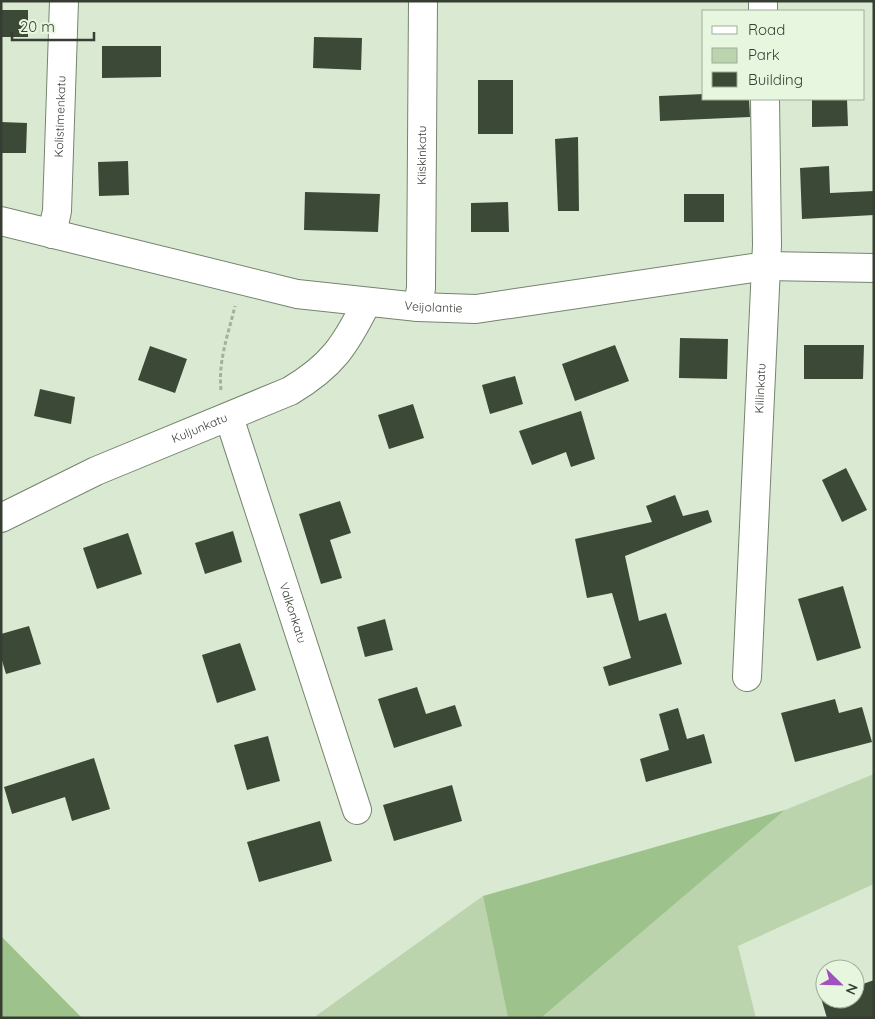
<svg xmlns="http://www.w3.org/2000/svg" width="875" height="1019" font-family="Quicksand,sans-serif">
	<rect width="100%" height="100%" fill="#daead2"/>
	<path fill="#bbd4ae" d="M 874,774 L 874,884 L 738,946 L 756,1018 L 541,1018 L 785,810 Z
		M 483,896 L 508,1018 L 313,1018 Z"/>
	<path fill="#9ec28c" d="M 785,810 L 541,1018 L 508,1018 L 483,896 Z
		M 1,936 L 82,1018 L 1,1018 Z"/>
	<path fill="#3c4936" d="M 1,10 L 28,10 L 28,37 L 1,37 Z
		M 314,37 L 362,38 L 361,70 L 313,68 Z
		M 102,46 L 161,46 L 161,77 L 102,78 Z
		M 478,80 L 513,80 L 513,134 L 478,134 Z
		M 704,94 L 704,99 L 749,99 L 750,117 L 660,121 L 659,96 Z
		M 812,99 L 847,99 L 848,126 L 812,127 Z
		M 1,122 L 27,123 L 26,153 L 1,153 Z
		M 578,137 L 579,211 L 558,211 L 555,139 Z
		M 128,161 L 129,195 L 99,196 L 98,162 Z
		M 829,166 L 830,193 L 874,191 L 874,215 L 802,219 L 800,168 Z
		M 305,192 L 380,194 L 378,232 L 304,230 Z
		M 684,194 L 724,194 L 724,222 L 684,222 Z
		M 508,202 L 509,232 L 471,232 L 471,203 Z
		M 680,338 L 728,339 L 727,379 L 679,378 Z
		M 615,345 L 629,381 L 575,401 L 562,364 Z
		M 804,345 L 864,345 L 863,379 L 804,379 Z
		M 150,346 L 187,359 L 175,393 L 138,380 Z
		M 515,376 L 523,404 L 490,414 L 482,385 Z
		M 40,389 L 75,397 L 71,424 L 34,416 Z
		M 413,404 L 424,438 L 389,449 L 378,415 Z
		M 581,411 L 595,459 L 571,467 L 566,452 L 532,465 L 519,431 Z
		M 846,468 L 867,510 L 842,522 L 822,480 Z
		M 675,495 L 683,516 L 708,510 L 712,522 L 625,556 L 639,621 L 666,613 L 682,664 L 609,686 L 603,667 L 631,658 L 612,593 L 587,598 L 575,539 L 652,522 L 646,506 Z
		M 340,501 L 351,533 L 330,540 L 342,578 L 321,584 L 299,514 Z
		M 233,531 L 242,562 L 205,574 L 195,543 Z
		M 128,533 L 142,574 L 97,589 L 83,548 Z
		M 843,586 L 861,648 L 817,661 L 798,599 Z
		M 385,619 L 393,650 L 365,657 L 357,627 Z
		M 29,626 L 41,664 L 6,674 L 1,657 L 1,634 Z
		M 240,643 L 256,690 L 217,703 L 202,655 Z
		M 417,687 L 426,714 L 455,705 L 462,726 L 394,748 L 378,699 Z
		M 835,699 L 839,713 L 862,707 L 872,742 L 795,762 L 781,713 Z
		M 678,708 L 687,739 L 704,734 L 712,763 L 646,782 L 640,759 L 669,750 L 659,714 Z
		M 268,736 L 280,781 L 247,790 L 234,745 Z
		M 94,758 L 110,809 L 72,821 L 65,797 L 12,814 L 4,787 Z
		M 452,785 L 462,821 L 394,841 L 383,805 Z
		M 320,821 L 332,861 L 259,882 L 247,842 Z
		M 874,980 L 874,1018 L 827,1018 L 821,998 L 855,999 L 855,987 Z"/>
	<g fill="none" stroke-linecap="round" stroke-linejoin="round">
		<g stroke="#75846e" stroke-width="30">
			<g id="minor">
				<path d="M 763,1 L 763,11"/>
				<path id="s1" d="M 1,221 L 297,294 L 418,307 L 476,309 L 766,266 L 874,268"/>
				<path id="s2" d="M 52,234 L 57,211 L 64,1"/>
				<path id="s3" d="M 418,307 L 421,288 L 423,1"/>
				<path id="s4" d="M 229,417 L 357,810"/>
				<path id="s5" d="M 1,518 L 96,471 L 290,391 C 332,366 345,346 367,302"/>
				<path id="s6" d="M 747,677 L 767,245 L 765,99"/>
			</g>
		</g>
		<path stroke="#a4b19d" stroke-width="3" stroke-dasharray="4 2.5" stroke-linecap="butt" d="M 221,390 C 218,361 228,335 235,306"/>
		<use href="#minor" stroke="#fff" stroke-width="28"/>
	</g>
	<g text-anchor="middle" stroke-width="5" stroke-linejoin="round" paint-order="stroke">
		<g font-size="12" fill="#363d33" stroke="#e7f7df">
			<text dy="4" stroke="none"><textPath href="#s2" startOffset="118">Kolistimenkatu</textPath></text>
			<text dy="4" stroke="none"><textPath href="#s3" startOffset="152">Kiiskinkatu</textPath></text>
			<text dy="4" stroke="none"><textPath href="#s1" startOffset="442">Veijolantie</textPath></text>
			<text dy="4" stroke="none"><textPath href="#s6" startOffset="289">Killinkatu</textPath></text>
			<text dy="4" stroke="none"><textPath href="#s5" startOffset="218">Kuljunkatu</textPath></text>
			<text dy="4" stroke="none"><textPath href="#s4" startOffset="206">Valkonkatu</textPath></text>
		</g>
	</g>
	<rect width="875" height="1019" fill="none" stroke="#363d33" stroke-width="5"/>
	<rect x="702" y="10" width="162" height="90" fill="#e7f7df" stroke="#a0ad9a"/>
	<rect x="712" y="26" width="25" height="8" fill="#ffffff" stroke="#a0ad9a"/>
	<text x="748" y="35" font-size="15" fill="#363d33">Road</text>
	<rect x="712" y="48" width="25" height="15" fill="#bbd4ae" stroke="#a0ad9a"/>
	<text x="748" y="60" font-size="15" fill="#363d33">Park</text>
	<rect x="712" y="72" width="25" height="15" fill="#3c4936" stroke="#a0ad9a"/>
	<text x="748" y="85" font-size="15" fill="#363d33">Building</text>
	<g transform="translate(840 984) rotate(113)"><circle r="24" fill="#e7f7df" stroke="#a0ad9a"/>
	<path d="M0-4L9 19L0 12L-9 19Z" fill="#a150c0"/>
	<text y="-8" font-size="14" font-weight="bold" text-anchor="middle" fill="#363d33">N</text>
	</g>
	<path d="M12 32v8h82v-8" fill="none" stroke="#363d33" stroke-width="2.5"/>
	<text x="20" y="32" font-size="15" fill="#363d33" stroke="#e7f7df" stroke-width="4" paint-order="stroke">20 m</text>
</svg>
